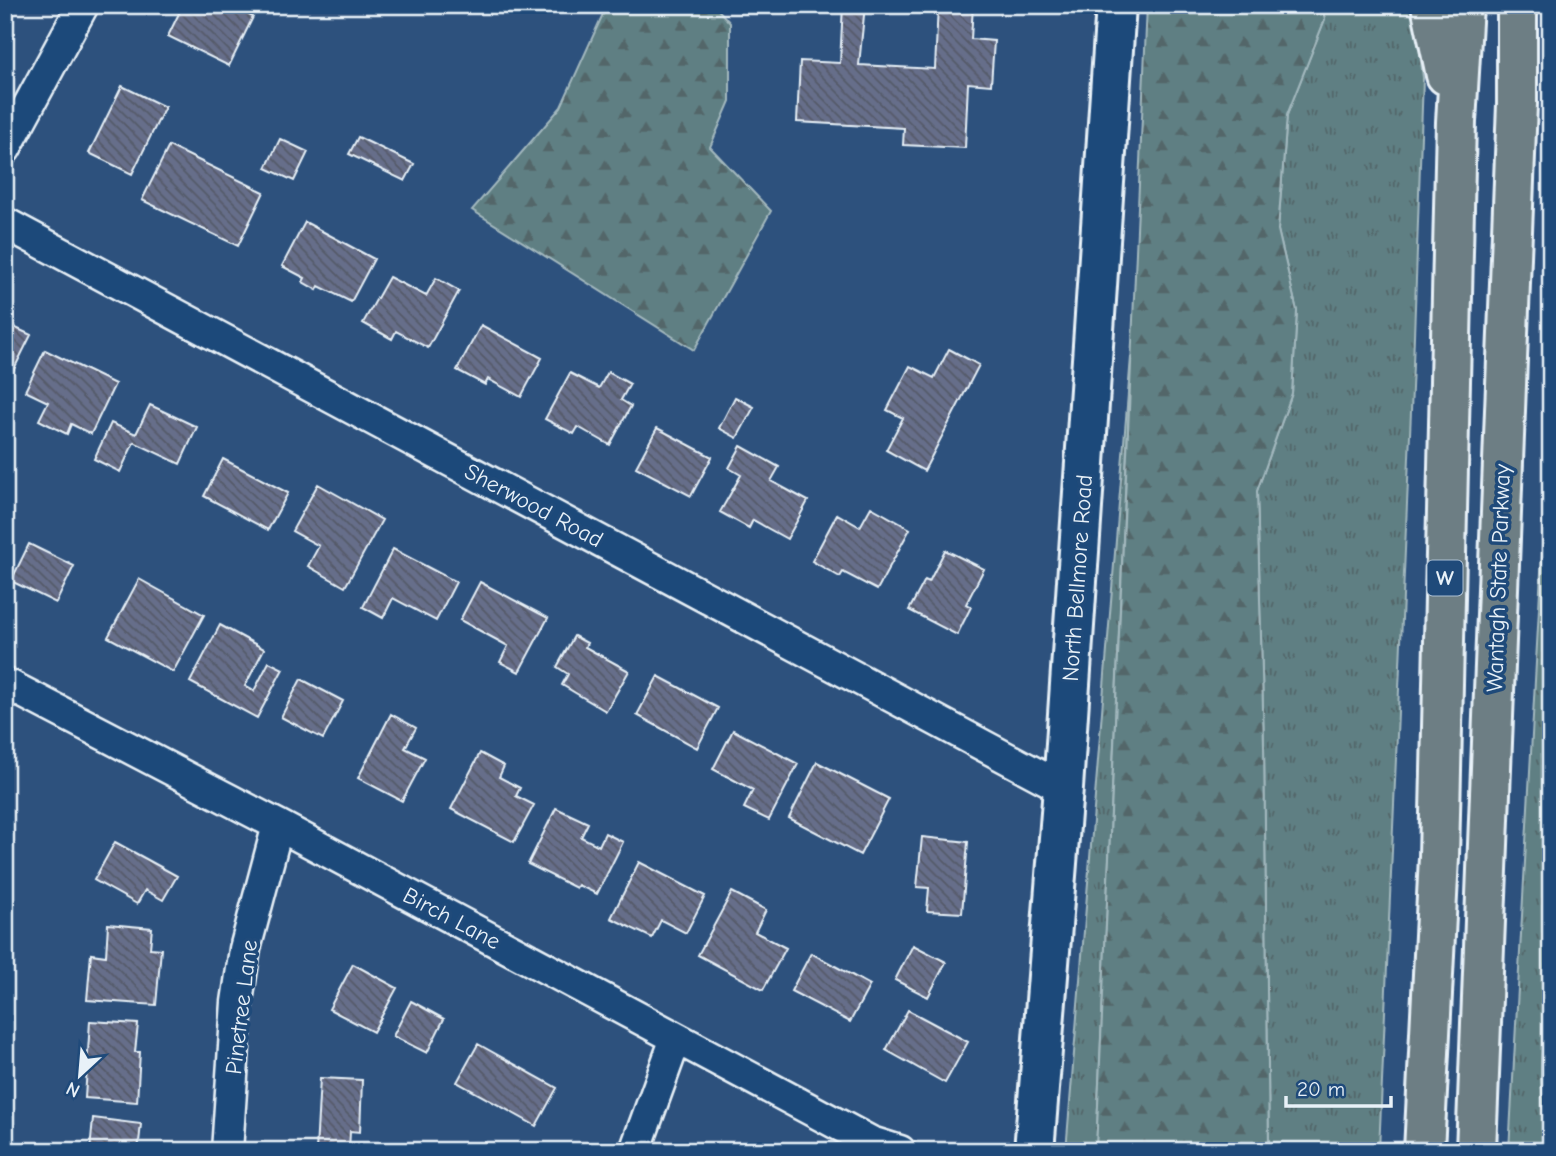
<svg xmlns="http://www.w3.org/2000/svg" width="1556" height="1156" font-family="'Comic Neue',sans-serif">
	<defs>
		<pattern id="grass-tufts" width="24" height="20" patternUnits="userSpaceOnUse" patternTransform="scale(1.75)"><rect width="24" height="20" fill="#5e7f83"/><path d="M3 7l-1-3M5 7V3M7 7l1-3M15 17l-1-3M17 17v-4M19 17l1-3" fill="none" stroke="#536669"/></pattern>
		<pattern id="forest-firs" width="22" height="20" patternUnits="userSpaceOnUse" patternTransform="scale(1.75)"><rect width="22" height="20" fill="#5e7f83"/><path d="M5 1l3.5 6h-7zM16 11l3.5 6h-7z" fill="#536669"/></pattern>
		<pattern id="building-back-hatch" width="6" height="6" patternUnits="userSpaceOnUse" patternTransform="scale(1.75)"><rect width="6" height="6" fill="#666e8a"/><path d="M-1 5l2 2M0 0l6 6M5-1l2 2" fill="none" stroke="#545967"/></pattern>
	</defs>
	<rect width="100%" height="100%" fill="#2d517d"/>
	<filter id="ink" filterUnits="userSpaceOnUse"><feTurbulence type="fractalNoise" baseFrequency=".0143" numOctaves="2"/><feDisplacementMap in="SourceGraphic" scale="14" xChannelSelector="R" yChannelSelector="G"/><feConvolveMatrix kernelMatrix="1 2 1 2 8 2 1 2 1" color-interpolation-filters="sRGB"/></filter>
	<g filter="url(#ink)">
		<path fill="url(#grass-tufts)" stroke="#a3b8be" stroke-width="2" d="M 1321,5 L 1414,5 L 1423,78 L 1413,365 L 1379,1151 L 1269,1151 L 1264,746 L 1257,491 L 1292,393 L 1297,311 L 1278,230 L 1287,115 L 1325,19 Z
			M 1131,357 L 1096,1151 L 1066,1151 Z
			M 1551,391 L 1551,785 L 1541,1079 L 1548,1151 L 1509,1151 Z"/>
		<path fill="url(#forest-firs)" stroke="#a3b8be" stroke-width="2" d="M 607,5 L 714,5 L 730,23 L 730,101 L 710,147 L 771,211 L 694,350 L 472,210 L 561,107 Z
			M 1147,5 L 1321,5 L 1325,19 L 1287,115 L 1278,230 L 1297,311 L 1292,393 L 1257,491 L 1264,746 L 1269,1151 L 1096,1151 Z
			M 1551,785 L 1551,1151 L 1548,1151 L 1541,1080 Z"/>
		<path fill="url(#building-back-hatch)" stroke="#e8f1f8" stroke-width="2" d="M 183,5 L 228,5 L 253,17 L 229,66 L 168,36 Z
			M 843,5 L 865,5 L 859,65 L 935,69 L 938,5 L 973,5 L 971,39 L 994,41 L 991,85 L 968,83 L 965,148 L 903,145 L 904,128 L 797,122 L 800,61 L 840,63 Z
			M 122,86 L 165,107 L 132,174 L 89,153 Z
			M 358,137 L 414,164 L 405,181 L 349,154 Z
			M 280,139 L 308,152 L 294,181 L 266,168 Z
			M 169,146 L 264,192 L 238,246 L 142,200 Z
			M 305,222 L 374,259 L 351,302 L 319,286 L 317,290 L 303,282 L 305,278 L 282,266 Z
			M 389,277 L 426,296 L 436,278 L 459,291 L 428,348 L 396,331 L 392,339 L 363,323 Z
			M 5,323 L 31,335 L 5,387 Z
			M 481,325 L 542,358 L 521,397 L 488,379 L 485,385 L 457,370 Z
			M 949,349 L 979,365 L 924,471 L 886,450 L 903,418 L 887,410 L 910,366 L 934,378 Z
			M 45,350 L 115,384 L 91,434 L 71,424 L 67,434 L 39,420 L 48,402 L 25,391 Z
			M 608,372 L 630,384 L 621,400 L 631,406 L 610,445 L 578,427 L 574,434 L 545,419 L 570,373 L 599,388 Z
			M 735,397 L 754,407 L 737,438 L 719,428 Z
			M 150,405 L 197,427 L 180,464 L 134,442 L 120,472 L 94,459 L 111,423 L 136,434 Z
			M 657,428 L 712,457 L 691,496 L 636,467 Z
			M 741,446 L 779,467 L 771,481 L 808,501 L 787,539 L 753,520 L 749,528 L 720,512 L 741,475 L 729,468 Z
			M 223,459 L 288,493 L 268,530 L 204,496 Z
			M 318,484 L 382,520 L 345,587 L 308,566 L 319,546 L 292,531 Z
			M 871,507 L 910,529 L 877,590 L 843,572 L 840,577 L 812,561 L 837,514 L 860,527 Z
			M 29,544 L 74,566 L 56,603 L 11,581 Z
			M 393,549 L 456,582 L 436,621 L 393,598 L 383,618 L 363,607 Z
			M 945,550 L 984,569 L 966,604 L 971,607 L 957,635 L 909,610 L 925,580 L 929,582 Z
			M 139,579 L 204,615 L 173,672 L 108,637 Z
			M 480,582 L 548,618 L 519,672 L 500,662 L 508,646 L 460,620 Z
			M 220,625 L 264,649 L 245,686 L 254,691 L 269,662 L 283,669 L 257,718 L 190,682 Z
			M 574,636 L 587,643 L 585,647 L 629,671 L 606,711 L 562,685 L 568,674 L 557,667 Z
			M 658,676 L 718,708 L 697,748 L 637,715 Z
			M 301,679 L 343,701 L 323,739 L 281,717 Z
			M 391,714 L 416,728 L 405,748 L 425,758 L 402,801 L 358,778 Z
			M 733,730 L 798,764 L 769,820 L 744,808 L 753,790 L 713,769 Z
			M 480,753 L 504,766 L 499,777 L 520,788 L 516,796 L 534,805 L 514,842 L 451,809 Z
			M 817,762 L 889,799 L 860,855 L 789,818 Z
			M 556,808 L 588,823 L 581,837 L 599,846 L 605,833 L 623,842 L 597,894 L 578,885 L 576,888 L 528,864 Z
			M 922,837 L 968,842 L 962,913 L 927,911 L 929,888 L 917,887 Z
			M 115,842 L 177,876 L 163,900 L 145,890 L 137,904 L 94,880 Z
			M 639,862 L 705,896 L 686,933 L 661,920 L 652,938 L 611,918 Z
			M 732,892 L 766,910 L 755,932 L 786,948 L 763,990 L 698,955 Z
			M 108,924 L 152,928 L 150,948 L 161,949 L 156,1005 L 87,1000 L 91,954 L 106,956 Z
			M 913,945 L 946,962 L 928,997 L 895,980 Z
			M 811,953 L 870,985 L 850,1022 L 791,991 Z
			M 353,964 L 397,988 L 373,1032 L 329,1009 Z
			M 411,1001 L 444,1019 L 427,1053 L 393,1036 Z
			M 908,1010 L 968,1042 L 945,1083 L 886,1050 Z
			M 90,1021 L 138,1024 L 135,1052 L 140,1052 L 137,1102 L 85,1098 Z
			M 478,1044 L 557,1088 L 536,1126 L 457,1082 Z
			M 320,1078 L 362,1080 L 360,1132 L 350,1131 L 349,1151 L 316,1151 Z
			M 93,1118 L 141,1124 L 138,1151 L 90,1151 Z"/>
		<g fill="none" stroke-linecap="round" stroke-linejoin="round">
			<g stroke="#e8f1f8" stroke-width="35">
				<path id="street" d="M 5,149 L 83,5
					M 5,223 L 1063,788
					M 5,683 L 278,825 L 871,1142 L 900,1151
					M 227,1151 L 237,1002 L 245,949 L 278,825
					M 635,1151 L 676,1038"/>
			</g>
			<g stroke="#e8f1f8" stroke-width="44">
				<path id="secondary" d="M 1034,1151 L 1063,788 L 1116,5"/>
			</g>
			<g stroke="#e8f1f8" stroke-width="44">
				<path id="highway" d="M 1431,5 L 1446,75
					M 1424,1151 L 1439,857 L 1456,122 L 1463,5
					M 1476,1151 L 1517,104 L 1517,5"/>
			</g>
			<use href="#street" stroke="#1f4a7a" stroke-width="30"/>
			<use href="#secondary" stroke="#1f4a7a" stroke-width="38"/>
			<use href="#highway" stroke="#6d7e84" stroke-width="38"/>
		</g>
	</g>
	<g text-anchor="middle" stroke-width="7" stroke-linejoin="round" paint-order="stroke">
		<rect fill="#1f4a7a" stroke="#acbfd2" stroke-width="2" x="1427.5" y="560.5" width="35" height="35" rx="5"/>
		<g font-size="21" font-weight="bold" fill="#e8f1f8">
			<text x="1445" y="585">W</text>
		</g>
		<g font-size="23" fill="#e8f1f8" stroke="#1f4a7a">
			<text transform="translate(534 505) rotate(28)" y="8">Sherwood Road</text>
			<text transform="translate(1077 578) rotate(-86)" y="8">North Bellmore Road</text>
			<text transform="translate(1498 578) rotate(-88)" y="8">Wantagh State Parkway</text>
			<text transform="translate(452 918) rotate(28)" y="8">Birch Lane</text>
			<text transform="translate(241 1007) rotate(-83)" y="8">Pinetree Lane</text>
		</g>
	</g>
	<rect width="1556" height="1156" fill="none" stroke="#1f4a7a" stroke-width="28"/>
	<rect x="14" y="14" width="1528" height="1128" fill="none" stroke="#e8f1f8" stroke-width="2.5" filter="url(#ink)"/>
	<g transform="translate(80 1075) rotate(206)" stroke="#1f4a7a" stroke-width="5" paint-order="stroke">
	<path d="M0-5L12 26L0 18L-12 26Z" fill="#e8f1f8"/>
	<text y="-10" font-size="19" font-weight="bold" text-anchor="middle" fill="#e8f1f8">N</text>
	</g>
	<path d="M1286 1096v10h105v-10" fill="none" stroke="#e8f1f8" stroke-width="3.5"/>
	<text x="1297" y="1096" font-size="21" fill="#e8f1f8" stroke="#1f4a7a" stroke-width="5" paint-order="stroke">20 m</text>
</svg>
